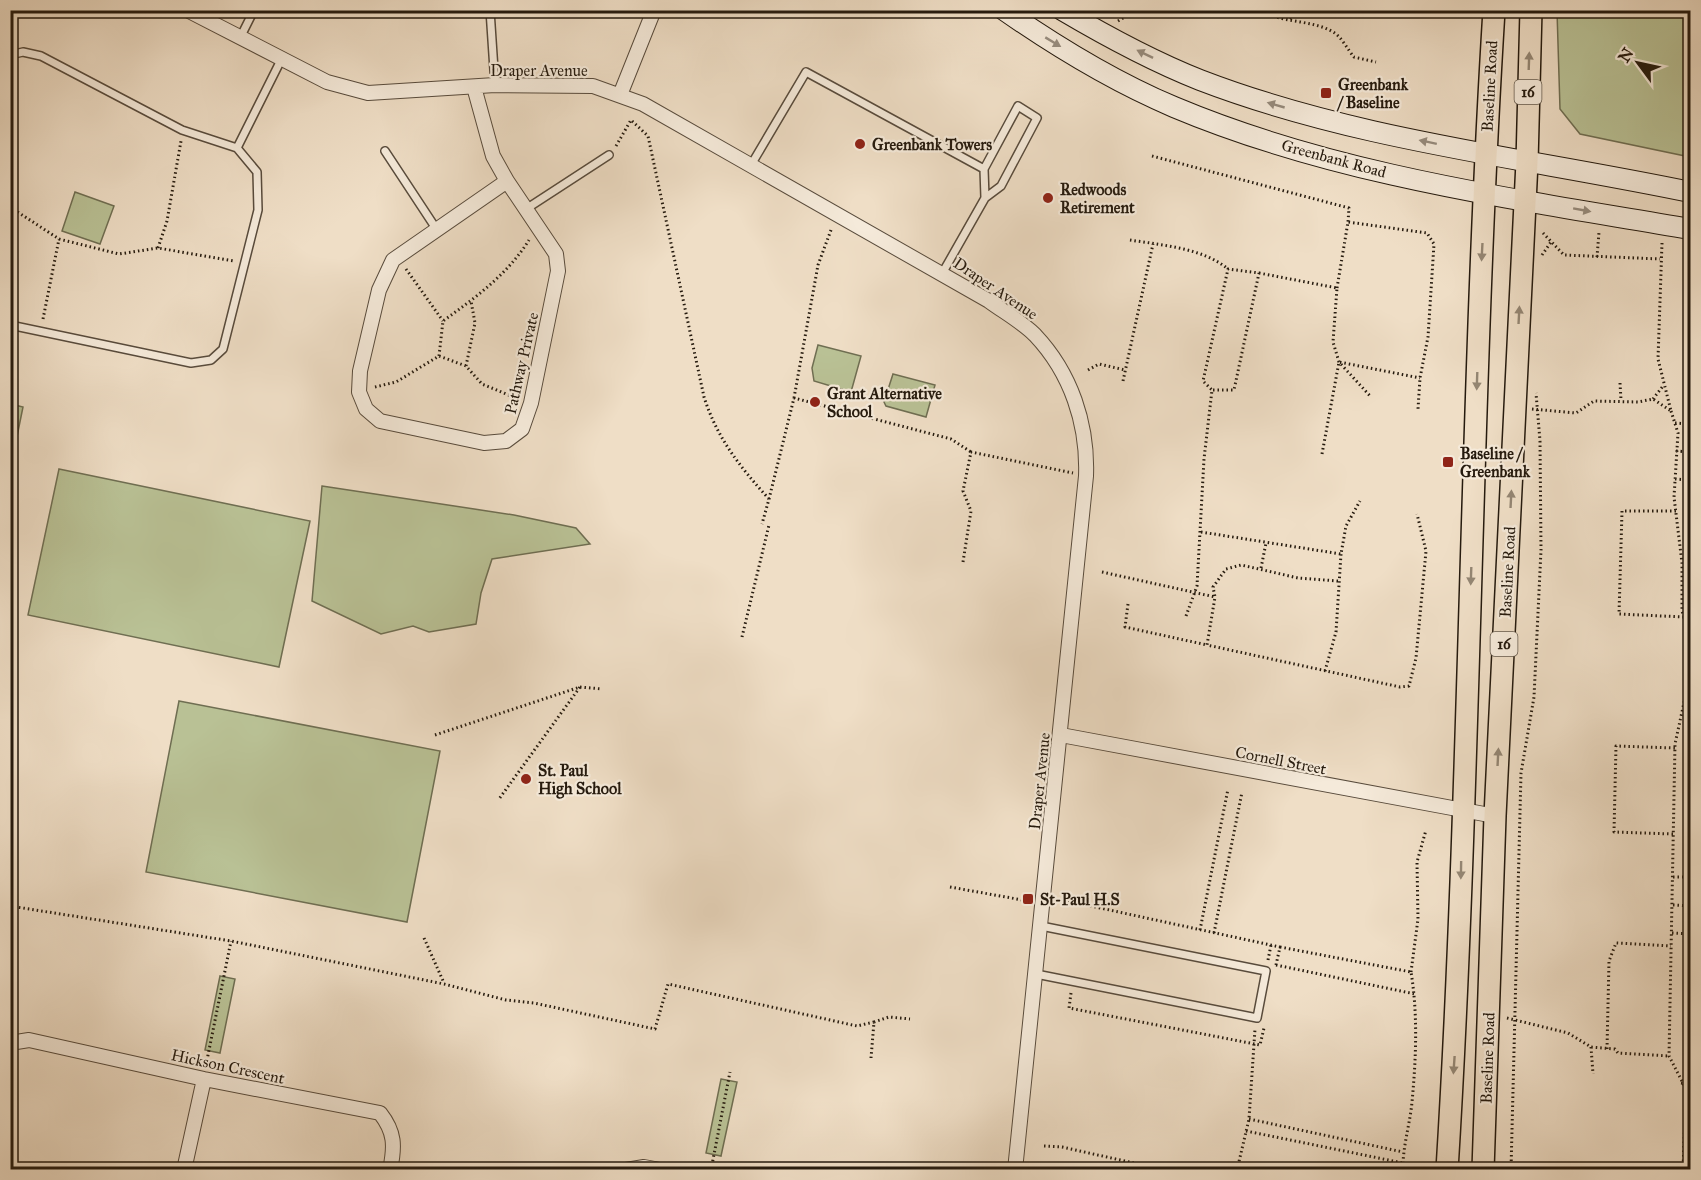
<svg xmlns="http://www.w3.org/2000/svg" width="1701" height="1180" font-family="'IM FELL Great Primer',serif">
	<rect width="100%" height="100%" fill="#efdec6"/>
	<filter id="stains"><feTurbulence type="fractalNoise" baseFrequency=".00333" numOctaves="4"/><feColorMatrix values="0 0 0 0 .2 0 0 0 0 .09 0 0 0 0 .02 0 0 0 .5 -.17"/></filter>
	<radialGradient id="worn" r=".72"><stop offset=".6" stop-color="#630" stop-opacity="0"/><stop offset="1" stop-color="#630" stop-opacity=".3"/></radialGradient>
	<path fill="#b9c195" stroke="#6f6e52" stroke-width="1.5" d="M 1557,11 L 1690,11 L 1690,157 L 1580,134 L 1560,109 Z
		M 75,192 L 114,206 L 100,244 L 62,231 Z
		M 818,345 L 861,356 L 851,392 L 814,381 L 812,368 Z
		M 893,374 L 935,385 L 926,417 L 886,406 L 884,402 Z
		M 11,404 L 23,407 L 11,466 L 10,404 Z
		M 59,469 L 310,521 L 279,667 L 28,615 Z
		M 322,486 L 514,515 L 576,528 L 590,544 L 492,559 L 481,593 L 476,624 L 429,632 L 413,626 L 381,634 L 312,601 Z
		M 179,701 L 440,751 L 407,922 L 146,872 Z
		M 220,976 L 235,979 L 220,1053 L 205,1050 Z
		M 721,1079 L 737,1082 L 721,1156 L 706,1153 Z"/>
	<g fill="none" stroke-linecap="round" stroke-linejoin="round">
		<g stroke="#584b3c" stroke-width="10">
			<path id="lane" d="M 490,10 L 495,85
				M 240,38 L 254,10
				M 10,55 L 23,52 L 41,56 L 182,130 L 237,148 L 257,172 L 258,210 L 223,349 L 211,360 L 191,363 L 10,325
				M 237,148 L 281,60
				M 385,151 L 437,230
				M 751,165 L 806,72 L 984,169
				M 526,209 L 609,155
				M 943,272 L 985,198 L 1001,186 L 1037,118 L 1018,106 L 984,169 L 985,198
				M 1036,974 L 1257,1018 L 1266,971 L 1041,926"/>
		</g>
		<g stroke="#584b3c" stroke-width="16">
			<path id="street" d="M 187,10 L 327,82 L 368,93 L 495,85 L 593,86 L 643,104 L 989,301 C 1004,312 1022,322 1035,335 C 1071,373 1088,424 1086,476 L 1015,1170
				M 474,87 L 493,156 L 507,181
				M 620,95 L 654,10
				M 507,181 L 556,254 L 558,271 L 531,403 L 522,429 L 506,441 L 484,443 L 380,421 L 366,409 L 359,392 L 360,371 L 379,290 L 393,260 Z
				M 1061,735 L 1495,816
				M 10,1043 L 29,1040 L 204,1079 L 380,1113 C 395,1132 395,1146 390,1170
				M 184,1170 L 204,1079
				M 626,1170 L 644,1167 L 660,1170"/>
		</g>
		<g stroke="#251a0e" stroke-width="22">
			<path id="secondary" d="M 1004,10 C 1057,47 1115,82 1174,107 C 1338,176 1517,199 1690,229
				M 1062,10 C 1106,36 1152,61 1200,80 C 1356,140 1527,158 1690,192"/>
		</g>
		<g stroke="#251a0e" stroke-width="24">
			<path id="primary" d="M 1447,1170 C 1471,784 1470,396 1494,10
				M 1483,1170 L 1495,816 L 1527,162 L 1531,10"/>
		</g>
		<path stroke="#251a0e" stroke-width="3" stroke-dasharray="1.5 3" stroke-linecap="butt" d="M 1261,10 C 1282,24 1311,19 1333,32 C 1341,36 1348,50 1354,57 L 1376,62
			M 1290,19 L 1302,10
			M 1118,21 L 1136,10
			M 616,146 L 631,120 L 648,136 L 704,397 C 717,438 740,467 769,499 L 762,524
			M 1152,156 L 1349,208 L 1348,222
			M 10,207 L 59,239 L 119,254 L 158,248 L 234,261
			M 1543,233 L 1564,255 L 1660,259
			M 1130,240 C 1161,245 1203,248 1228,269
			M 158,248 L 167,221 L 181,141
			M 1542,255 L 1551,242
			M 1597,257 L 1599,232
			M 406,269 L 443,321
			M 1259,273 L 1337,288 L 1333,342 L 1339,362 L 1371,397
			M 1337,288 L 1348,222 L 1427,233 L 1434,244 L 1428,337 L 1420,378 L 1418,409
			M 43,319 L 59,239
			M 439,356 L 443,321 C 475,298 508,274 529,240
			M 466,366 L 475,323 L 471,301
			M 1088,370 L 1099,364 L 1125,370
			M 1123,381 L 1153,244
			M 1620,383 L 1621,400
			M 375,387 L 396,382 L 439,356 L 466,366 L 482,384 L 516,398
			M 794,398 L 818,265 L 831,230
			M 1653,399 L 1663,386
			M 1532,409 L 1576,413 L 1594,401 L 1638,402 L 1653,399 L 1671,411 L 1658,359 L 1662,243
			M 1671,411 L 1678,433 L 1674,497 L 1682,563 L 1682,611 L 1690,634
			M 1675,423 L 1690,424
			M 1676,451 L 1690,452
			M 1322,454 L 1339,362 L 1420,378
			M 1675,479 L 1690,480
			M 769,499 L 794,398 L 951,439 L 971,452
			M 1676,511 L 1622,511 L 1619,614 L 1684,617
			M 1201,532 L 1341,554 L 1346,526 L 1360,501
			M 963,562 L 971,511 L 963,491 L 971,452 L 1073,473
			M 1261,568 L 1266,543
			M 1102,572 L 1215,597
			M 1338,581 L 1298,578 L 1241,565 L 1226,569 L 1213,587 L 1215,597 L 1207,645 L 1400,687 L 1409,686 L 1416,658 L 1426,551 L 1417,514
			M 1128,604 L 1125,627 L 1207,645
			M 1186,616 L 1197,586 L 1204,459 L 1212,390 L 1203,381 L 1228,269 L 1259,273 L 1234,390 L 1212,390
			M 742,637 L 769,525
			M 1325,671 L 1336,632 L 1341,554
			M 580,687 L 602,689
			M 435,735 L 580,687 L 499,799
			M 1673,834 L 1614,832 L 1616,746 L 1675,748
			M 1673,877 L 1690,877
			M 950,887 L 1028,901
			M 1068,901 L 1280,947 L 1276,965
			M 1673,905 L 1690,906
			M 10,906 L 231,941 L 444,984 L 506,1000 L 534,1003 L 655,1029 L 668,984 L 857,1026 L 874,1022
			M 1200,930 L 1228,789
			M 1214,933 L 1242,792
			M 1672,933 L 1690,934
			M 424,938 L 444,983
			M 1280,947 L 1411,972 C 1418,1014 1416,1060 1412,1102 C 1410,1123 1404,1142 1403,1163 L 1409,1170
			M 1268,960 L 1271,945
			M 1276,965 L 1415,994
			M 1411,972 L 1418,919 L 1417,862 L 1426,830
			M 1071,993 L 1069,1008 L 1260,1045 L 1264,1028
			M 1507,1018 L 1568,1033 L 1591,1047 L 1615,1049 L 1618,1053 L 1669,1056
			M 1591,1047 L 1593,1074
			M 1607,1049 L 1609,961 L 1616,943 L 1671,946
			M 871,1058 L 874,1022 L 889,1017 L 910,1019
			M 206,1065 L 231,941
			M 1681,1083 L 1690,1084
			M 1249,1119 L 1403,1152
			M 1246,1131 L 1403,1163
			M 1044,1146 L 1062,1147 L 1165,1170
			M 711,1170 L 730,1072
			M 1237,1170 L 1249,1119 L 1255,1029
			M 1511,1170 L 1521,773 L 1534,697 L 1541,550 L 1540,441 L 1536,393
			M 1683,1170 L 1686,1089 L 1669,1056 L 1675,744 L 1690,675"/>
		<use href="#lane" stroke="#f5eada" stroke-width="7"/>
		<use href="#street" stroke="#f5eada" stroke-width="14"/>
		<use href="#secondary" stroke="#f5eada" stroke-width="20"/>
		<use href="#primary" stroke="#efdec6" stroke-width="21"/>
	</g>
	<defs><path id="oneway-solid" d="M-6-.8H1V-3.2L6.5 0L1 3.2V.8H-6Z" transform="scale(1.5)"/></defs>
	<g fill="#978c7e">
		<use href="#oneway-solid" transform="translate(1053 42) rotate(31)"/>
		<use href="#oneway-solid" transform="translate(1145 54) rotate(-154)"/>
		<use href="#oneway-solid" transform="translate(1276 105) rotate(-164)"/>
		<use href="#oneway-solid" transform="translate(1428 142) rotate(-168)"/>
		<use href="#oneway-solid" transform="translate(1582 210) rotate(10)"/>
	</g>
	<g fill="#948673">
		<use href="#oneway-solid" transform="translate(1529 61) rotate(-88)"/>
		<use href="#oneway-solid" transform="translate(1482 252) rotate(93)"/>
		<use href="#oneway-solid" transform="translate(1519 315) rotate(-87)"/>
		<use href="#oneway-solid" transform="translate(1477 381) rotate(92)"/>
		<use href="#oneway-solid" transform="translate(1511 499) rotate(-87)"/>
		<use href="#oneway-solid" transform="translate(1471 576) rotate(92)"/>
		<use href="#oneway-solid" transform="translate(1498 757) rotate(-87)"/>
		<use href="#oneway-solid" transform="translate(1461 870) rotate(91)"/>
		<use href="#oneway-solid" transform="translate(1454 1065) rotate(94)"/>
	</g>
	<g fill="#8f2418" stroke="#f5eada" stroke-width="2">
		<rect x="1320" y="87" width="12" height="12" rx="3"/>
		<circle cx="860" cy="144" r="6"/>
		<circle cx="1048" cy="198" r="6"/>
		<circle cx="815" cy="402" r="6"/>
		<rect x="1442" y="456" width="12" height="12" rx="3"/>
		<circle cx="526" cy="779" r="6"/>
		<rect x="1022" y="893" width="12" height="12" rx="3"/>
	</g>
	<g text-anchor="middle" stroke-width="4.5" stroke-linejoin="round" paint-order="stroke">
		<g fill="#f5eada" stroke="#63584b" stroke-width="1.5">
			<rect x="1514.5" y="80" width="27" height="24" rx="4.5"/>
			<rect x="1490.5" y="632" width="27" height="24" rx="4.5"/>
		</g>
		<g font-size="15" font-weight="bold" fill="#251a0e">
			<text x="1528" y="97">16</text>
			<text x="1504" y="649">16</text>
		</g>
		<g font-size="16" fill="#251a0e" stroke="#f5eada">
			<text x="539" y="76">Draper Avenue</text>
			<text transform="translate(1489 86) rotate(-87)" y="6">Baseline Road</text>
			<text transform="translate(1334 158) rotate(15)" y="6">Greenbank Road</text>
			<text transform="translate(996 288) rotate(34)" y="6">Draper Avenue</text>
			<text transform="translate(521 363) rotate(-77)" y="6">Pathway Private</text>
			<text transform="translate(1507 572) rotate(-87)" y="6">Baseline Road</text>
			<text transform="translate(1281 760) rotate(11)" y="6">Cornell Street</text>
			<text transform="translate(1039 781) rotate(-84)" y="6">Draper Avenue</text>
			<text transform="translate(1487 1058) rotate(-88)" y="6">Baseline Road</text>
			<text transform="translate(228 1066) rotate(12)" y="6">Hickson Crescent</text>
		</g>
		<g font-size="16" font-weight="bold" fill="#251a0e" stroke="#f5eada" text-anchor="start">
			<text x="1338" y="90">Greenbank<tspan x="1338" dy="18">/ Baseline</tspan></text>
			<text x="872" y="150">Greenbank Towers</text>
			<text x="1060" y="195">Redwoods<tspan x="1060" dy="18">Retirement</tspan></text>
			<text x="827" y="399">Grant Alternative<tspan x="827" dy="18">School</tspan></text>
			<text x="1460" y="459">Baseline /<tspan x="1460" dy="18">Greenbank</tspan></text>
			<text x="538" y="776">St. Paul<tspan x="538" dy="18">High School</tspan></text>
			<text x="1040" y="905">St-Paul H.S</text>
		</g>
	</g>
	<rect width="1701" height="1180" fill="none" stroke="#efdec6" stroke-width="36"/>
	<rect x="12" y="12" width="1677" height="1156" fill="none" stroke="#251a0e" stroke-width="3"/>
	<rect x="18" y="18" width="1665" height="1144" fill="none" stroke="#251a0e" stroke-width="1.5"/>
	<g transform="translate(1638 63) rotate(303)" stroke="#f5eada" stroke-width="4.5" paint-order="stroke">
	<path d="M0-4.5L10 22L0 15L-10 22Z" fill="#251a0e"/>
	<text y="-9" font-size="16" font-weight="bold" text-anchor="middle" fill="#251a0e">N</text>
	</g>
	<rect width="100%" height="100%" filter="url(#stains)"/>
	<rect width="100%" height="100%" fill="url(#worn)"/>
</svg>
